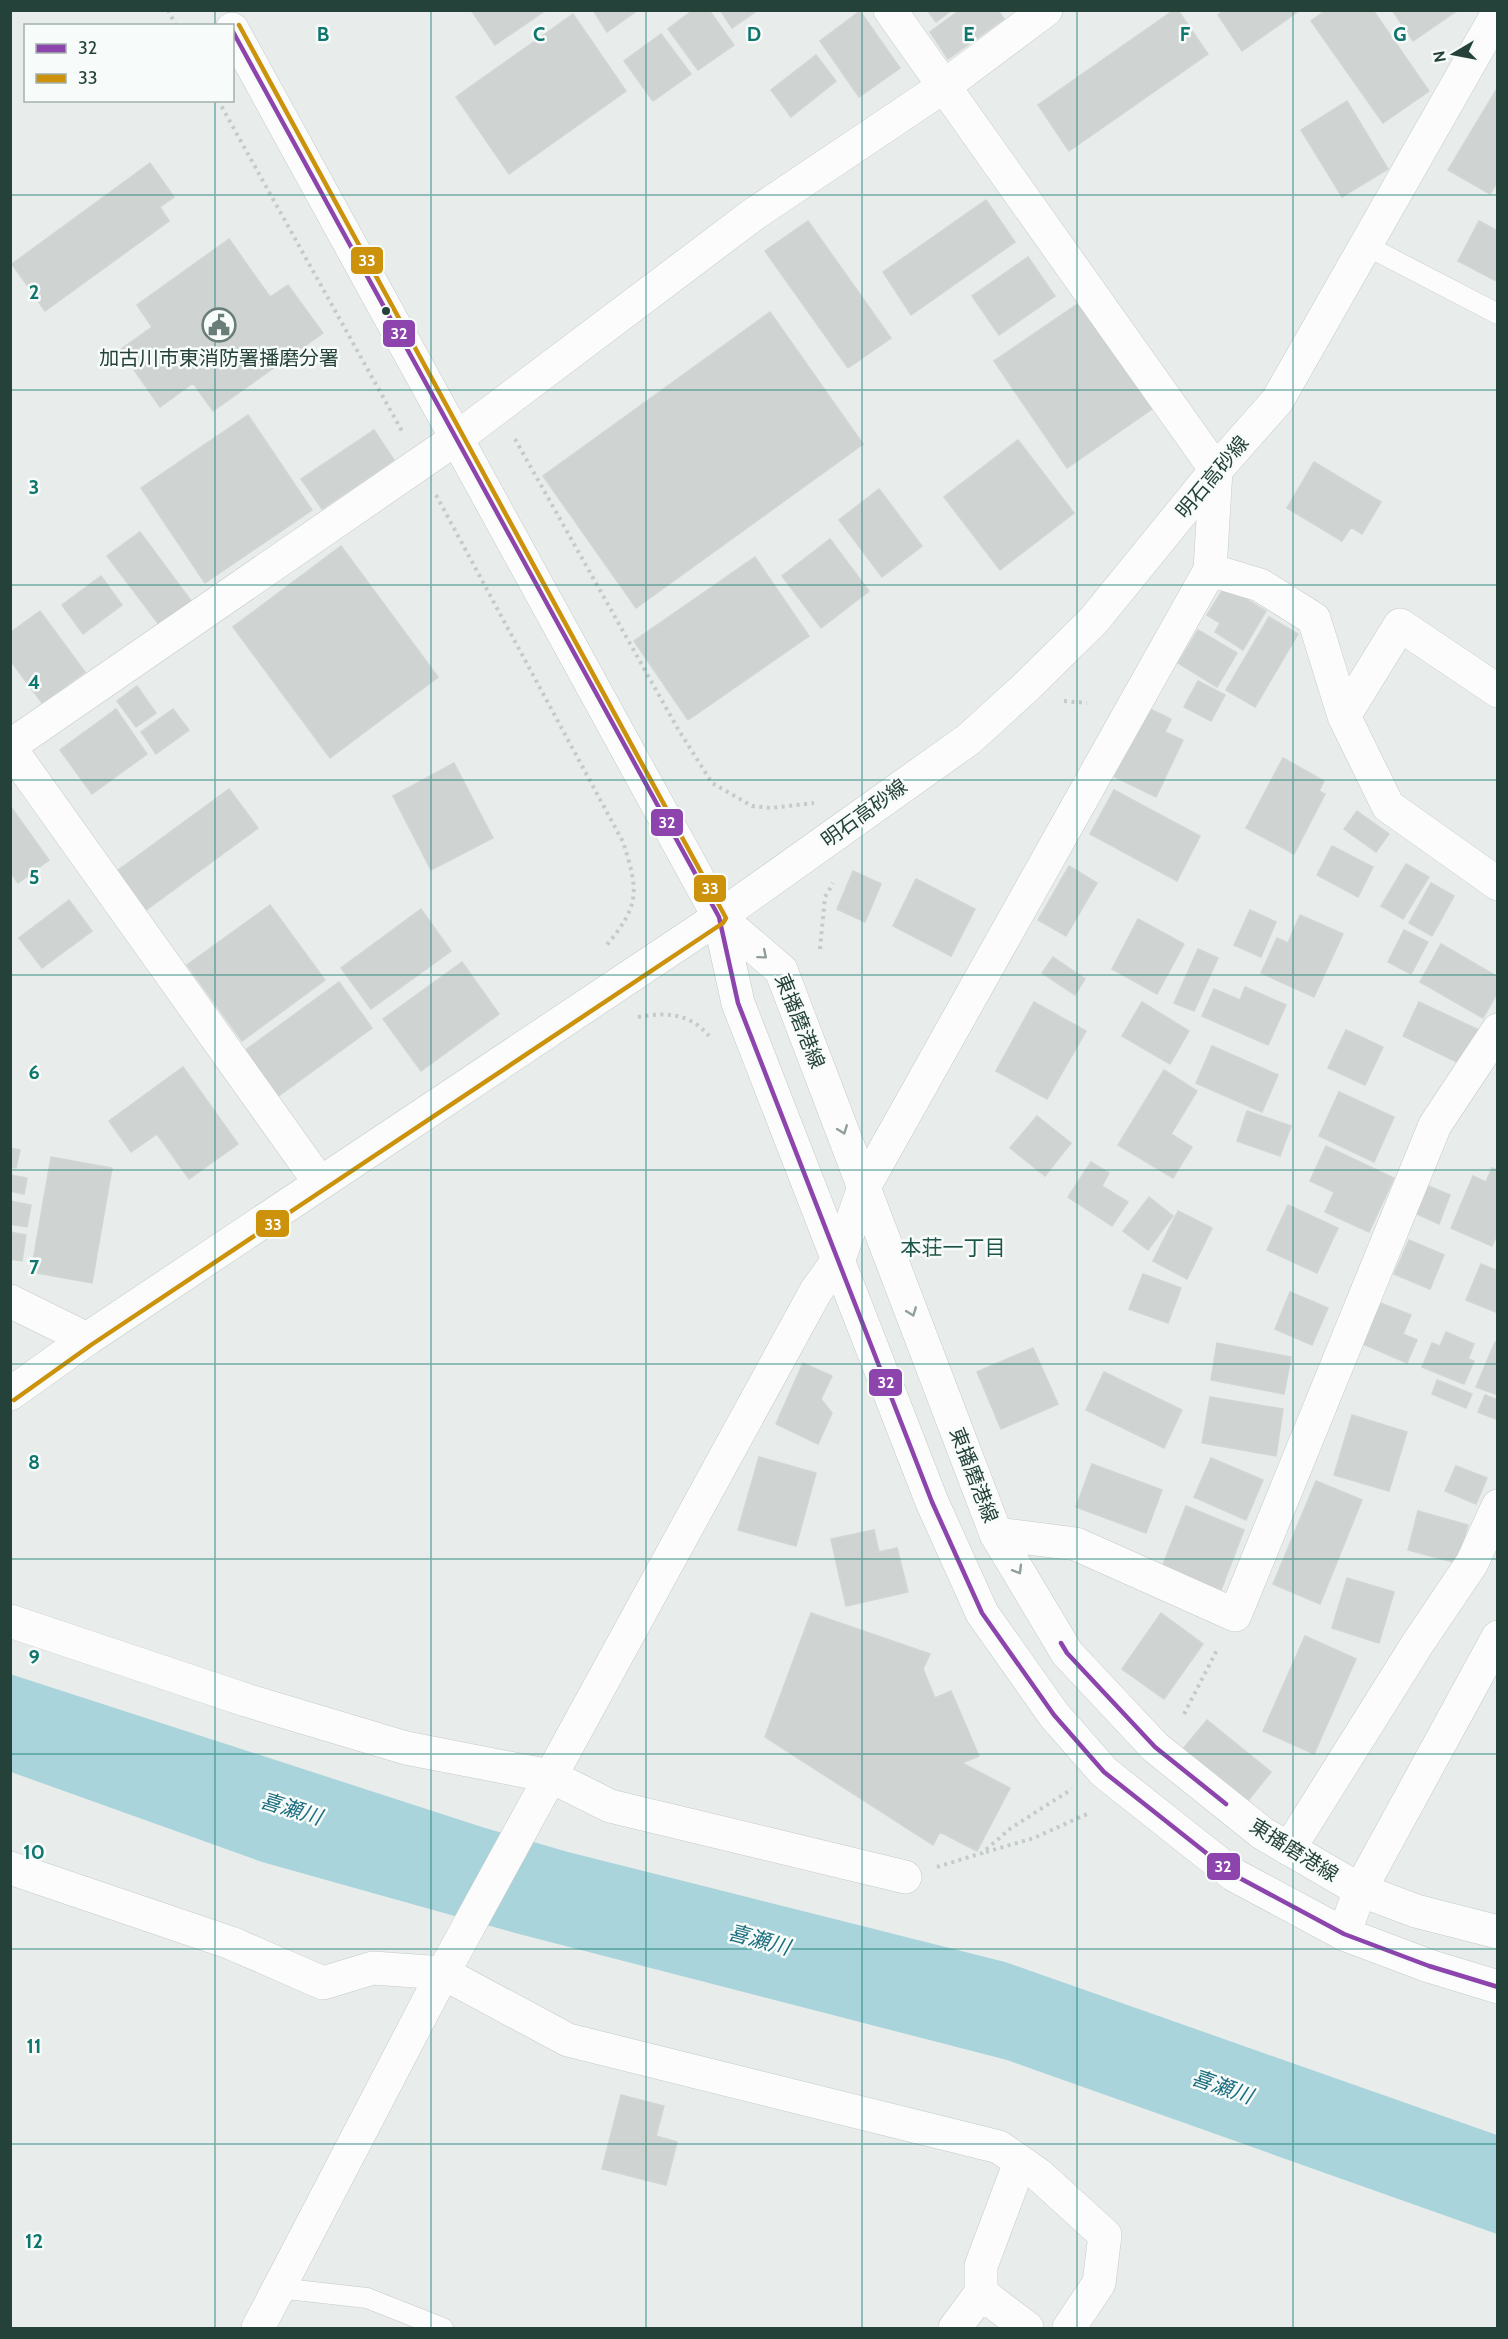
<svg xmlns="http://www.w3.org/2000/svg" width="1508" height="2339" font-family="Cabin,'Noto Sans JP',sans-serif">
	<rect width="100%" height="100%" fill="#e8edeb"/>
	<path fill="#a9d4db" d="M 10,1674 L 482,1827 L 568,1852 L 1005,1962 L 1497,2135 L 1497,2234 L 1007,2060 L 519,1934 L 262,1862 L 11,1772 Z"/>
	<path fill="#cfd4d2" stroke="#d1d6d4" stroke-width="1.5" d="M 471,10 L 546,10 L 495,45 Z
		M 593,10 L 638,10 L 607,32 Z
		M 693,10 L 709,10 L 734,45 L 698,70 L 668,29 Z
		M 720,10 L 758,10 L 732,28 Z
		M 927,10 L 952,10 L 936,22 Z
		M 960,10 L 998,10 L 1004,19 L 948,59 L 930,32 Z
		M 1174,10 L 1178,10 L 1208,54 L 1069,151 L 1038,105 Z
		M 1224,10 L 1300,10 L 1242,51 L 1218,15 Z
		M 1326,10 L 1373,10 L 1429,91 L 1383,123 L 1311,21 Z
		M 1392,10 L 1458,10 L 1413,41 Z
		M 860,11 L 900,68 L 859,97 L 820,41 Z
		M 573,14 L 626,91 L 509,174 L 456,97 Z
		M 661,34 L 691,74 L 653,101 L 624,61 Z
		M 816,55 L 836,81 L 791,117 L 771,90 Z
		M 1498,87 L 1498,181 L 1490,194 L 1448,170 Z
		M 1347,101 L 1388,169 L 1342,197 L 1301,130 Z
		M 150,163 L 174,197 L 160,207 L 169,221 L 45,311 L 12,264 Z
		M 986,200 L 1015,242 L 911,315 L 883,272 Z
		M 808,221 L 891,338 L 848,368 L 765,251 Z
		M 1479,221 L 1498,231 L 1498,282 L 1458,261 Z
		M 229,239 L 270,297 L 288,285 L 323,333 L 213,411 L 193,383 L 160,407 L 120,350 L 152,327 L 137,305 Z
		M 1028,257 L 1055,296 L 999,335 L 972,296 Z
		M 1079,303 L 1152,409 L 1067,468 L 994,361 Z
		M 770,312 L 863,444 L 636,608 L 543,476 Z
		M 248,415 L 312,510 L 205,583 L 141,488 Z
		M 374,430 L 394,460 L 322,509 L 301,479 Z
		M 1018,440 L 1074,513 L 1000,570 L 944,497 Z
		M 1314,462 L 1381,502 L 1362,534 L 1351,527 L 1342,541 L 1287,508 Z
		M 879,489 L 922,546 L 882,577 L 839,520 Z
		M 140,532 L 192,602 L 160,626 L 107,556 Z
		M 830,539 L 869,591 L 821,628 L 782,576 Z
		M 341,546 L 438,677 L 330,758 L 233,627 Z
		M 755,557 L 809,636 L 688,720 L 634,641 Z
		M 101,576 L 122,605 L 83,634 L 62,605 Z
		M 1225,586 L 1266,611 L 1243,650 L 1215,632 L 1220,623 L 1207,615 Z
		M 40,611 L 85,672 L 42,703 L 10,660 L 10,633 Z
		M 1269,617 L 1298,634 L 1255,707 L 1226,690 Z
		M 1198,630 L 1237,653 L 1217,687 L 1178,663 Z
		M 1198,681 L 1225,695 L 1211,721 L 1184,707 Z
		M 137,686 L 156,713 L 136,727 L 117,701 Z
		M 1146,707 L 1171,719 L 1165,732 L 1183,740 L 1156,797 L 1113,776 Z
		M 116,709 L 147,754 L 92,794 L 60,750 Z
		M 173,709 L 189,730 L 156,754 L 141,732 Z
		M 1283,758 L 1324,781 L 1319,791 L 1325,794 L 1294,854 L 1246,828 Z
		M 454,763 L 493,838 L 431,870 L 393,796 Z
		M 229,789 L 258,828 L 142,913 L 113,874 Z
		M 1114,790 L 1200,836 L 1177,881 L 1090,834 Z
		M 11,807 L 49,860 L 18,883 L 10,872 Z
		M 1357,811 L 1389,834 L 1376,852 L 1344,829 Z
		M 1332,846 L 1373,867 L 1358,897 L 1317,875 Z
		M 1406,864 L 1429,877 L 1403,919 L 1381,906 Z
		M 1069,866 L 1097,883 L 1066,936 L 1038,920 Z
		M 853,871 L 881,884 L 865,922 L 837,909 Z
		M 916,879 L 975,909 L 951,956 L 893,926 Z
		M 1431,883 L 1454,896 L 1432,936 L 1409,923 Z
		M 69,900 L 92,931 L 42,968 L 19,938 Z
		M 270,905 L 325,980 L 242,1041 L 187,965 Z
		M 421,909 L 451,951 L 371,1009 L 341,968 Z
		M 1250,910 L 1276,922 L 1261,957 L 1234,945 Z
		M 1300,915 L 1343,934 L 1314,997 L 1261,973 L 1277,938 L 1288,943 Z
		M 1138,919 L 1184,944 L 1157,994 L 1112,969 Z
		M 1404,930 L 1428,942 L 1411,974 L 1388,962 Z
		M 1441,944 L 1498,977 L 1498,992 L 1483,1018 L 1420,982 Z
		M 1198,949 L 1218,958 L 1194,1011 L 1174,1003 Z
		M 1053,957 L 1085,979 L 1075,995 L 1042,973 Z
		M 462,962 L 499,1014 L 421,1071 L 383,1019 Z
		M 339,982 L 372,1028 L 273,1100 L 240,1054 Z
		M 1245,987 L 1286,1005 L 1268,1045 L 1202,1016 L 1214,989 L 1240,1000 Z
		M 1034,1002 L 1086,1031 L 1047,1099 L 996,1071 Z
		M 1142,1002 L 1189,1031 L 1170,1064 L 1122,1036 Z
		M 1419,1002 L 1479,1030 L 1463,1065 L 1403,1036 Z
		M 1346,1030 L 1383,1047 L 1365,1085 L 1328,1068 Z
		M 1212,1046 L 1278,1075 L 1262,1112 L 1196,1083 Z
		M 183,1067 L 238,1144 L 189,1179 L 157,1134 L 131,1152 L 109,1121 Z
		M 1164,1070 L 1197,1091 L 1171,1134 L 1192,1147 L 1173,1178 L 1118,1145 Z
		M 1339,1092 L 1394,1117 L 1374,1162 L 1319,1136 Z
		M 1247,1111 L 1291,1126 L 1280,1156 L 1237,1141 Z
		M 1037,1116 L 1071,1143 L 1045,1176 L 1010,1148 Z
		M 1326,1146 L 1394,1178 L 1369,1232 L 1325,1212 L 1334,1192 L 1310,1181 Z
		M 10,1148 L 20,1150 L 16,1168 L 10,1167 Z
		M 51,1157 L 112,1168 L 92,1283 L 31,1272 Z
		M 1091,1162 L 1109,1173 L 1102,1186 L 1128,1202 L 1112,1226 L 1068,1197 Z
		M 1492,1168 L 1498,1170 L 1498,1232 L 1492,1246 L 1451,1228 L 1473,1176 L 1486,1182 Z
		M 10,1175 L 27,1178 L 24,1194 L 10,1191 Z
		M 1426,1185 L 1450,1195 L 1439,1224 L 1415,1213 Z
		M 1149,1197 L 1173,1216 L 1148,1250 L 1123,1231 Z
		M 10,1201 L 31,1205 L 27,1227 L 10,1224 Z
		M 1288,1205 L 1338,1228 L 1317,1273 L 1267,1250 Z
		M 1178,1211 L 1212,1228 L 1187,1279 L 1153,1261 Z
		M 10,1232 L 26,1235 L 22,1261 L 10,1259 Z
		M 1409,1240 L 1444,1255 L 1430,1289 L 1394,1274 Z
		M 1481,1264 L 1498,1271 L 1498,1313 L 1466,1300 Z
		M 1143,1274 L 1181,1288 L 1168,1323 L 1129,1309 Z
		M 1290,1292 L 1328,1308 L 1312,1345 L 1275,1329 Z
		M 1378,1302 L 1411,1315 L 1403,1334 L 1417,1340 L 1407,1363 L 1361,1343 Z
		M 1446,1332 L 1474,1344 L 1468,1359 L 1474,1361 L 1464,1384 L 1422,1367 L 1432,1343 L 1440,1346 Z
		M 1495,1342 L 1498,1343 L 1498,1395 L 1476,1387 Z
		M 1217,1343 L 1291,1357 L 1284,1394 L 1211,1380 Z
		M 1033,1348 L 1058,1404 L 1001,1429 L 977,1372 Z
		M 803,1363 L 832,1376 L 821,1399 L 832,1413 L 818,1444 L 776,1424 Z
		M 1104,1372 L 1182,1410 L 1164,1448 L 1086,1410 Z
		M 1437,1380 L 1472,1394 L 1466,1408 L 1432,1394 Z
		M 1485,1395 L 1498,1400 L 1498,1420 L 1478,1412 Z
		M 1210,1397 L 1283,1409 L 1276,1456 L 1202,1443 Z
		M 1352,1415 L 1407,1432 L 1389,1491 L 1334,1475 Z
		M 759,1457 L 816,1473 L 796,1546 L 738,1530 Z
		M 1211,1458 L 1263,1480 L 1246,1520 L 1194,1497 Z
		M 1092,1464 L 1162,1490 L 1146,1533 L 1076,1507 Z
		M 1456,1466 L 1487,1478 L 1476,1504 L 1445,1491 Z
		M 1316,1481 L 1362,1500 L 1320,1604 L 1273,1584 Z
		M 1186,1506 L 1244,1530 L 1221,1590 L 1162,1567 Z
		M 1418,1511 L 1468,1525 L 1457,1563 L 1408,1550 Z
		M 874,1530 L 879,1552 L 897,1548 L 908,1592 L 846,1606 L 831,1539 Z
		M 1347,1578 L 1394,1592 L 1379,1643 L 1332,1628 Z
		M 811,1613 L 930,1654 L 923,1669 L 935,1698 L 951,1691 L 979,1756 L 962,1763 L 1010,1788 L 977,1851 L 940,1832 L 933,1845 L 765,1737 Z
		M 1161,1613 L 1203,1644 L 1164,1699 L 1122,1669 Z
		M 1305,1636 L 1356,1659 L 1314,1754 L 1263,1731 Z
		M 1207,1720 L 1271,1772 L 1247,1802 L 1183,1749 Z
		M 621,2095 L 664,2106 L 656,2136 L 677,2142 L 666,2185 L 602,2169 Z"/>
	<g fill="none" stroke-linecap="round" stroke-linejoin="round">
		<g stroke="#c5cac8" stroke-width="21">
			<path id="service" d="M 1365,245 L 1498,314
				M 278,2288 L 367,2298 L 443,2328"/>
		</g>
		<g stroke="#c5cac8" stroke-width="34">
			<path id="minor" d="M 1210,570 L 1260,585 L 1314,619 L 1344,716 L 1388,806 L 1498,884
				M 1344,716 L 1400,625 L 1498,691
				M 10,746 L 457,438 L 754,214 L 943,87 L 1046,10
				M 10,748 L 320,1183
				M 10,1301 L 87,1339
				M 996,1534 L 1076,1544 L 1235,1615 L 1435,1125 L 1498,1030
				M 10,1621 L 246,1700 L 406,1748 L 550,1776 L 610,1806 L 905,1877
				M 1289,1849 L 1418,1643 L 1472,1563 L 1498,1506
				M 10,1868 L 231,1943 L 323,1983 L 373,1968 L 443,1973 L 568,2040 L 999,2147 L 1039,2175 L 1105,2235 L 1099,2283 L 1069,2328
				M 1344,1934 L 1360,1890 L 1498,1637
				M 981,2293 L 1027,2328
				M 258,2328 L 443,1973 L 816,1291 L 839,1259 L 864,1187 L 1210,570 L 1216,470 L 890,10
				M 955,2328 L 981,2293 L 981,2266 L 1020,2162"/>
		</g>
		<g stroke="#c3cbc8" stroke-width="34">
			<path id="secondary" d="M 232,29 L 719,917 L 738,1003 L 932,1502 L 982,1613 L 1054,1715 L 1104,1772 L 1234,1875 L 1344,1934 L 1429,1966 L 1498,1987
				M 719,917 L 781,970 L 996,1534 L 1067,1653 L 1155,1747 L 1262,1833 L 1360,1890 L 1416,1911 L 1498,1932
				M 10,1394 L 87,1339 L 719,917 L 969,739 L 1025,688 L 1094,620 L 1216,470 L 1277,401 L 1498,13"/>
		</g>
		<path stroke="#c3ccca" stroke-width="4" stroke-dasharray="3 4.5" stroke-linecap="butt" d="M 168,10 L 176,26
			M 218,100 L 403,433
			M 515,439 L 678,729 L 712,783 L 752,806 L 771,808 L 814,803
			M 436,495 L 623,842 C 639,892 640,905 606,946
			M 1064,701 L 1087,703
			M 820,949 L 825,897 L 833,883
			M 638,1017 C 666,1012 690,1013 709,1036
			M 1184,1714 L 1218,1648
			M 986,1852 L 1034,1838 L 1087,1814
			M 937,1867 L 982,1853 L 1011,1828 L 1072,1789"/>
		<use href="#service" stroke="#fcfcfc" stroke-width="20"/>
		<use href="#minor" stroke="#fcfcfc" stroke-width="33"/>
		<use href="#secondary" stroke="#fcfcfc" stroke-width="33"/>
		<g stroke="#f7fbf9" stroke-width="9">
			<path id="bus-1" d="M 232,30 L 719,917 L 738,1003 L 932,1502 L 982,1613 L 1054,1715 L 1104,1772 L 1234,1875 L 1344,1934 L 1429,1966 L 1498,1987
				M 1061,1643 L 1067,1653 L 1155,1747 L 1226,1804"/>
		</g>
		<g stroke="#f7fbf9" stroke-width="9">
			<path id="bus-2" d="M 14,1400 L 91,1345 L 723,923 L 726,918 L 239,25"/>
		</g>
		<use href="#bus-1" stroke="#8e44ad" stroke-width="4.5"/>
		<use href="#bus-2" stroke="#cd920c" stroke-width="4.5"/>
	</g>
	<defs><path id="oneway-chevron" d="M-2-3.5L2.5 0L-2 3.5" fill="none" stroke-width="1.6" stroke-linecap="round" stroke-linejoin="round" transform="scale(1.5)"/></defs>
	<g stroke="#909f9b">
		<use href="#oneway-chevron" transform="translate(763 955) rotate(40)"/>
		<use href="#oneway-chevron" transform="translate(843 1130) rotate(69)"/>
		<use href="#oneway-chevron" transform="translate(912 1312) rotate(69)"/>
		<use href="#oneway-chevron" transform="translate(1018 1570) rotate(59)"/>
	</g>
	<path fill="none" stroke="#0f766e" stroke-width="1.5" stroke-opacity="0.55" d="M 215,10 L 215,26M 431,10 L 431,2328M 646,10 L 646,2328M 862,10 L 862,2328M 1077,10 L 1077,2328M 1293,10 L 1293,2328M 215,100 L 215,2328M 10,195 L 1498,195M 10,390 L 1498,390M 10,585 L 1498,585M 10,780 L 1498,780M 10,975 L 1498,975M 10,1170 L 1498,1170M 10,1364 L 1498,1364M 10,1559 L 1498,1559M 10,1754 L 1498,1754M 10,1949 L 1498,1949M 10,2144 L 1498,2144"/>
	<defs>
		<g id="civic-ring" transform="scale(1.725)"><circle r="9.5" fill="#f7fbf9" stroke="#697e78" stroke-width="1.5"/><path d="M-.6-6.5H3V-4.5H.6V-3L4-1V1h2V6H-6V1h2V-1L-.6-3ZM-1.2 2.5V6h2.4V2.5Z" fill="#697e78"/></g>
	</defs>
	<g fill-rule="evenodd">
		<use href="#civic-ring" x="219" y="325"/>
	</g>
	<circle fill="#24423a" stroke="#f7fbf9" stroke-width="2" cx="386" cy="311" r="5"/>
	<g text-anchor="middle" stroke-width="5" stroke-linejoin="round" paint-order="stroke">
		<g font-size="20" fill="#24423a" stroke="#f7fbf9">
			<text x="219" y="365">加古川市東消防署播磨分署</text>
		</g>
		<g font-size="20" fill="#24423a" stroke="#f7fbf9">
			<text transform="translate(1212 477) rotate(-50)" y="7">明石高砂線</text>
			<text transform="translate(864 813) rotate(-36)" y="7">明石高砂線</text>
			<text transform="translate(800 1021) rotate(68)" y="7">東播磨港線</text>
			<text transform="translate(974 1475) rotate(69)" y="7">東播磨港線</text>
			<text transform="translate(1294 1850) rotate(32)" y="7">東播磨港線</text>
		</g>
		<g font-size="21" fill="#1f5548" stroke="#f7fbf9">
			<text x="953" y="1255">本荘一丁目</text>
		</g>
		<g font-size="21" font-style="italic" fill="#1c6f80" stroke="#f7fbf9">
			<text transform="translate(291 1809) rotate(17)" y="7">喜瀬川</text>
			<text transform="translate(759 1940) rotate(15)" y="7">喜瀬川</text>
			<text transform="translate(1222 2087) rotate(19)" y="7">喜瀬川</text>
		</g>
	</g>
	<g font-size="20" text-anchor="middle" font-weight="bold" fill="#0f766e" stroke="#f7fbf9" stroke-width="5" stroke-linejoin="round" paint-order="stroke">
		<text x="323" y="41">B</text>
		<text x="539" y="41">C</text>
		<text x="754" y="41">D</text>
		<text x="969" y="41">E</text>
		<text x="1185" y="41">F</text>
		<text x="1400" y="41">G</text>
		<text x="34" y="299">2</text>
		<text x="34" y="494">3</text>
		<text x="34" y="689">4</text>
		<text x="34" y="884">5</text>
		<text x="34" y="1079">6</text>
		<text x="34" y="1274">7</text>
		<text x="34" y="1469">8</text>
		<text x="34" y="1664">9</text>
		<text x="34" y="1859">10</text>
		<text x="34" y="2053">11</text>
		<text x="34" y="2248">12</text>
	</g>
	<g stroke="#f7fbf9" stroke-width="2">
		<rect x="350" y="246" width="34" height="29" rx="6" fill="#cd920c"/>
		<rect x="382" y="319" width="34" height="29" rx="6" fill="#8e44ad"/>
		<rect x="650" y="808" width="34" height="29" rx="6" fill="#8e44ad"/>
		<rect x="693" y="874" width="34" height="29" rx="6" fill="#cd920c"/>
		<rect x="255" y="1209" width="35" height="29" rx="6" fill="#cd920c"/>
		<rect x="868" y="1368" width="35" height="29" rx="6" fill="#8e44ad"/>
		<rect x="1206" y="1852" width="35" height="29" rx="6" fill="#8e44ad"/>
	</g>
	<g font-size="16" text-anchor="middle" font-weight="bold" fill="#fff">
		<text x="367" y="266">33</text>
		<text x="399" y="339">32</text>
		<text x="667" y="828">32</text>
		<text x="710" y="894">33</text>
		<text x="273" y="1230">33</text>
		<text x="886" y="1388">32</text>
		<text x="1223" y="1872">32</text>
	</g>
	<rect width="1508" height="2339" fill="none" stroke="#24423a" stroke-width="24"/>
	<rect x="24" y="24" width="210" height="78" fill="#f7fbf9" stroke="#a3b1ad" stroke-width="1.5"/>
	<rect x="36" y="44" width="30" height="9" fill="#8e44ad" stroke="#a3b1ad" stroke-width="1.5"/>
	<text x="78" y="54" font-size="18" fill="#24423a">32</text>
	<rect x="36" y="74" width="30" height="9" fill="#cd920c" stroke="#a3b1ad" stroke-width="1.5"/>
	<text x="78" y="84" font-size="18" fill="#24423a">33</text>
	<g transform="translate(1454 54) rotate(260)" stroke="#f7fbf9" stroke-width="4.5" paint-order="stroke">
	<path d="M0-4.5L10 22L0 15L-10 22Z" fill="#24423a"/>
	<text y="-9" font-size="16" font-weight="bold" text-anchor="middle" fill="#24423a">N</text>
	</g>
</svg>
